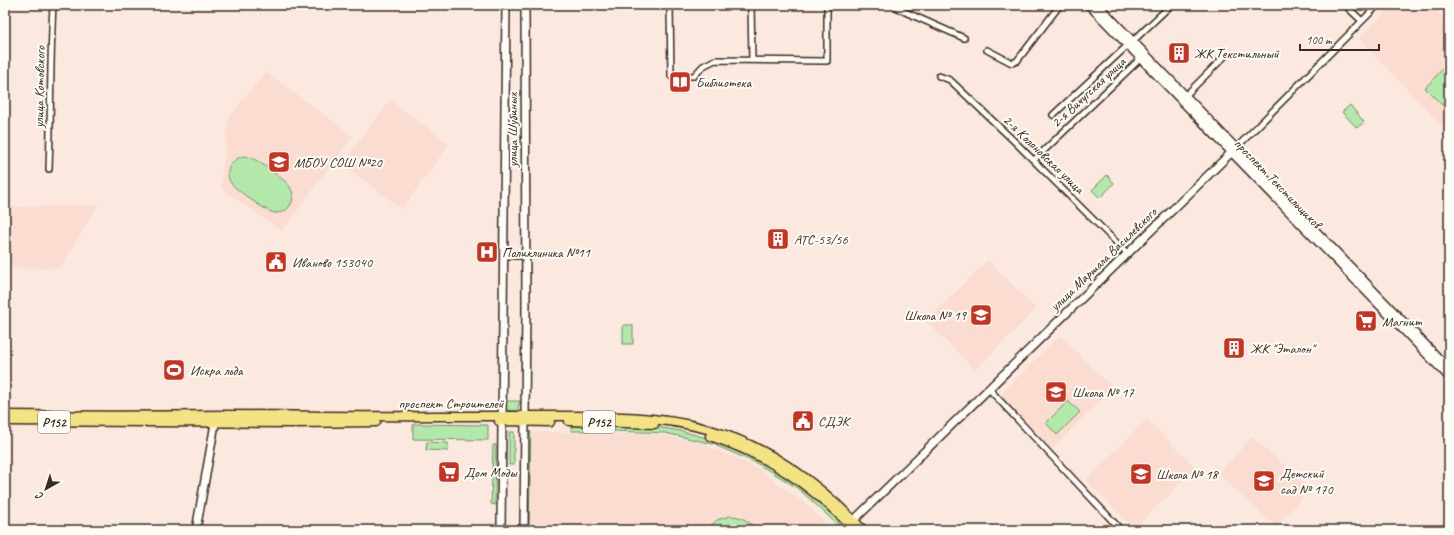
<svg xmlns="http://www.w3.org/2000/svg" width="1454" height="535" font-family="Caveat,sans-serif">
	<rect width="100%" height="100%" fill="#fbe9e0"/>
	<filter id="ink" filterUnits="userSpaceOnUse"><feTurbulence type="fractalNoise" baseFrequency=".025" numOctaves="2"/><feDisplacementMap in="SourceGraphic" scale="8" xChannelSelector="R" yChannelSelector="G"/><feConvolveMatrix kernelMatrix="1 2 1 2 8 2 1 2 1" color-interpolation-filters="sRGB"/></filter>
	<g filter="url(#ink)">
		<path fill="#fadcd0" d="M 1392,5 L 1432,5 L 1449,23 L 1449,133 L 1359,39 Z
			M 266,72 L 353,136 L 282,231 L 221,188 L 228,118 Z
			M 390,100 L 449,144 L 402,209 L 342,164 Z
			M 98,205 L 64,262 L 58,268 L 5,268 L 5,207 Z
			M 988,260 L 1036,309 L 975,370 L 926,321 Z
			M 1060,335 L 1113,388 L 1052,449 L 999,396 Z
			M 1147,419 L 1196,468 L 1134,529 L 1086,480 Z
			M 535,432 L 633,434 L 666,436 L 699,442 L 757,468 L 807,505 L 832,530 L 530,530 L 532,446 L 533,433 Z
			M 1252,437 L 1310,489 L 1276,526 L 1218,474 Z"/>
		<path fill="#b2e9ab" stroke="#768a64" d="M 1449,62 L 1449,98 L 1442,105 L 1425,88 Z
			M 1350,105 L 1364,122 L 1357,128 L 1342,112 Z
			M 245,156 C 248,157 251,157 254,159 C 261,163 287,181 290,187 C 294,193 294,201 289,207 C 286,211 281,213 276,213 C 269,214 235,189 231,183 C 223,171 232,158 245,156 Z
			M 1107,175 L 1114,183 L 1100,198 L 1092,190 Z
			M 623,325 L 633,325 L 633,344 L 623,344 Z
			M 503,401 L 520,401 L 518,408 L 515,411 L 507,410 L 504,408 Z
			M 1068,401 L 1080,412 L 1057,435 L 1046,423 Z
			M 413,424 L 488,425 L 488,440 L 413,439 Z
			M 571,426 L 605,426 L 605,431 L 571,431 Z
			M 612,427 L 663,428 L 681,431 L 714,440 L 713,444 L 665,433 L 612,431 Z
			M 509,432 L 514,432 L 514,465 L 509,465 Z
			M 527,432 L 531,432 L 529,530 L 525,530 Z
			M 718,441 L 761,460 L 803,487 L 836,517 L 839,520 L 839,526 L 800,490 L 780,477 L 756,463 L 717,446 Z
			M 427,442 L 448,443 L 448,451 L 426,450 Z
			M 493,445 L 496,445 L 495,505 L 491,504 Z
			M 730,516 C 741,516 750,521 756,530 L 706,530 L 717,520 Z"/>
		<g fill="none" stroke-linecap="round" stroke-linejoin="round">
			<g stroke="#3b2a1e" stroke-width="8">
				<path id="street" d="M 670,5 L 671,76 L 694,76 L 703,66 L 715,60 L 827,61 L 827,5
					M 751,5 L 752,60
					M 893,5 L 903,11 L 964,38
					M 1345,5 L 1362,21
					M 1133,41 L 1171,5
					M 987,50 L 1012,63 L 1017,61 L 1060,5
					M 939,76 L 950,80 L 1014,141 L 1128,254
					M 1185,96 L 1224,57
					M 1053,115 L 1128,45
					M 1236,148 L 1378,5
					M 1034,160 L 1141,58
					M 49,169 C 51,115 50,60 53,5
					M 989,389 L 1121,530"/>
			</g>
			<g stroke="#3b2a1e" stroke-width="10">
				<path id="secondary" d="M 1089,5 L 1449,377
					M 1098,5 L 1449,369
					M 504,255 L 525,255
					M 851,523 L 1236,148
					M 196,530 L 216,418
					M 501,530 L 506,5
					M 524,530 L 526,308 L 525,5"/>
			</g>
			<g stroke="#3b2a1e" stroke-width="11">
				<path id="primary" d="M 5,415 C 78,416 151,416 225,415 C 295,415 365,417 435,416 C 474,416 513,416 552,416 C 605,416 655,415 707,429 C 769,446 819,484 863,530
					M 5,421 L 295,423 L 376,422
					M 499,421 L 550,422
					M 569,421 L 654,424
					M 710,436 C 770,456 811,485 855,530"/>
			</g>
			<use href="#street" stroke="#fdfcf7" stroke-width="5"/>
			<use href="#secondary" stroke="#fdfcf7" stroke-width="7"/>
			<use href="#primary" stroke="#f4e382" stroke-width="8"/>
		</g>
	</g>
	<defs>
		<g id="building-square" transform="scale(1.15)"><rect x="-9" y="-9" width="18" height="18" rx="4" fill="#c8321e" stroke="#fdfcf7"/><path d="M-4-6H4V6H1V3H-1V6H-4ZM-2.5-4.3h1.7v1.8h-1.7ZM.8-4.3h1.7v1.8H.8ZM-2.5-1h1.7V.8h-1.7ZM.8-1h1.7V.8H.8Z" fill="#fff"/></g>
		<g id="library-square" transform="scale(1.15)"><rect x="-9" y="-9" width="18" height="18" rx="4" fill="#c8321e" stroke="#fdfcf7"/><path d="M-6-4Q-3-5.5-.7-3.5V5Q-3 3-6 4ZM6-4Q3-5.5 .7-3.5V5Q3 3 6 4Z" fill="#fff"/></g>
		<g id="school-square" transform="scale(1.15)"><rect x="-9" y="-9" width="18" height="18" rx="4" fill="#c8321e" stroke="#fdfcf7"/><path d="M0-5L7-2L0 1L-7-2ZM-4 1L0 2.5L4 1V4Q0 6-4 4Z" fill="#fff"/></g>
		<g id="hospital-square" transform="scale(1.15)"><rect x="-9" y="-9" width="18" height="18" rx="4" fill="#c8321e" stroke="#fdfcf7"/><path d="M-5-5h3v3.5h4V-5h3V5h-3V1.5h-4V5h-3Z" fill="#fff"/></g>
		<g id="civic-square" transform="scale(1.15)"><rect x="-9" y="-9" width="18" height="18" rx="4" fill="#c8321e" stroke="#fdfcf7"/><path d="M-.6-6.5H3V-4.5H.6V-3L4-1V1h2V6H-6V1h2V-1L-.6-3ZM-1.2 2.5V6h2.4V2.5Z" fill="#fff"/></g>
		<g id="supermarket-square" transform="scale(1.15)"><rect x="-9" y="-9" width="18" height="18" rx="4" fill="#c8321e" stroke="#fdfcf7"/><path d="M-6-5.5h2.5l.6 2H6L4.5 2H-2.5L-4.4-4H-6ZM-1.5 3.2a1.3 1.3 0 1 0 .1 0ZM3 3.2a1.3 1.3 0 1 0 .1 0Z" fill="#fff"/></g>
		<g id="stadium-square" transform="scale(1.15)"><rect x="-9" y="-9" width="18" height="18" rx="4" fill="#c8321e" stroke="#fdfcf7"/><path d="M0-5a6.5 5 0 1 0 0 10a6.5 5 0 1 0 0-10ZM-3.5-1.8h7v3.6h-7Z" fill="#fff"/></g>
	</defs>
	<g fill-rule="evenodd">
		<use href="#building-square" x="1179" y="53"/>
		<use href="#library-square" x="680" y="82"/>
		<use href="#school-square" x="279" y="162"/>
		<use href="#building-square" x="778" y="239"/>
		<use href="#hospital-square" x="487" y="252"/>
		<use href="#civic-square" x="276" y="262"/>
		<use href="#school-square" x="981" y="315"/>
		<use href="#supermarket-square" x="1366" y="321"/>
		<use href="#building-square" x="1234" y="348"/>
		<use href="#stadium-square" x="174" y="370"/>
		<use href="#school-square" x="1056" y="392"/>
		<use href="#civic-square" x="803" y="421"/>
		<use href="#supermarket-square" x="449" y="472"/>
		<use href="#school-square" x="1141" y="474"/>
		<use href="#school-square" x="1264" y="481"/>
	</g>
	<g text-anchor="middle" stroke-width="4" stroke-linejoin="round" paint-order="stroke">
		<g fill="#fdfcf7" stroke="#75695f" stroke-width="1">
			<rect x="38" y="411" width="32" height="22" rx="3"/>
			<rect x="583" y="411" width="32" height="22" rx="3"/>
		</g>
		<g font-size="13" font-weight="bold" fill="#3b2a1e">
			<text x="54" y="427">Р152</text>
			<text x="599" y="427">Р152</text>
		</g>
		<g font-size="14" fill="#3b2a1e" stroke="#fdfcf7" text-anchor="start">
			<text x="1194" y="58">ЖК Текстильный</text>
			<text x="696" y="87">Библиотека</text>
			<text x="294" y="167">МБОУ СОШ №20</text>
			<text x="794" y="244">АТС-53/56</text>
			<text x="502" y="257">Поликлиника №11</text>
			<text x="292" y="267">Иваново 153040</text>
			<text x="966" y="320" text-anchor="end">Школа № 19</text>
			<text x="1382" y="326">Магнит</text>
			<text x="1250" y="353">ЖК "Эталон"</text>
			<text x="190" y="375">Искра льда</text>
			<text x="1072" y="397">Школа № 17</text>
			<text x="818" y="426">СДЭК</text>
			<text x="464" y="477">Дом Моды</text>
			<text x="1280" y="478">Детский<tspan x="1280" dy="16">сад № 170</tspan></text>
			<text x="1156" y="479">Школа № 18</text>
		</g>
		<g font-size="14" fill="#3b2a1e" stroke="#fdfcf7">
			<text transform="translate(39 87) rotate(-89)" y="5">улица Котовского</text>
			<text transform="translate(1088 92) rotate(-43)" y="5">2-я Вичугская улица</text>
			<text transform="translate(512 130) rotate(-90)" y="5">улица Шубиных</text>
			<text transform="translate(1044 154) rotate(44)" y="5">2-я Коляновская улица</text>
			<text transform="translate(1278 183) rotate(46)" y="5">проспект Текстильщиков</text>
			<text transform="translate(1103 259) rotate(-44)" y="5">улица Маршала Василевского</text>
			<text x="451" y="408">проспект Строителей</text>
		</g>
	</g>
	<rect width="1454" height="535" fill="none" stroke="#fdfcf7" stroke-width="20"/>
	<rect x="10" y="10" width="1434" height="515" fill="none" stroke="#3b2a1e" stroke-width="1.5" filter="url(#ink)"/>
	<g transform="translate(46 489) rotate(219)" stroke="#fdfcf7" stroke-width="3" paint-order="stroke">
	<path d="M0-3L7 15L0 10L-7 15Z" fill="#3b2a1e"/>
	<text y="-6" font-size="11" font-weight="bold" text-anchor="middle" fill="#3b2a1e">С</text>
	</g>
	<path d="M1300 44v6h79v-6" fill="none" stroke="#3b2a1e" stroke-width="2"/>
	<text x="1306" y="44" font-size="12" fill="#3b2a1e" stroke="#fdfcf7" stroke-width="3" paint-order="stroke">100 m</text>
</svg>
